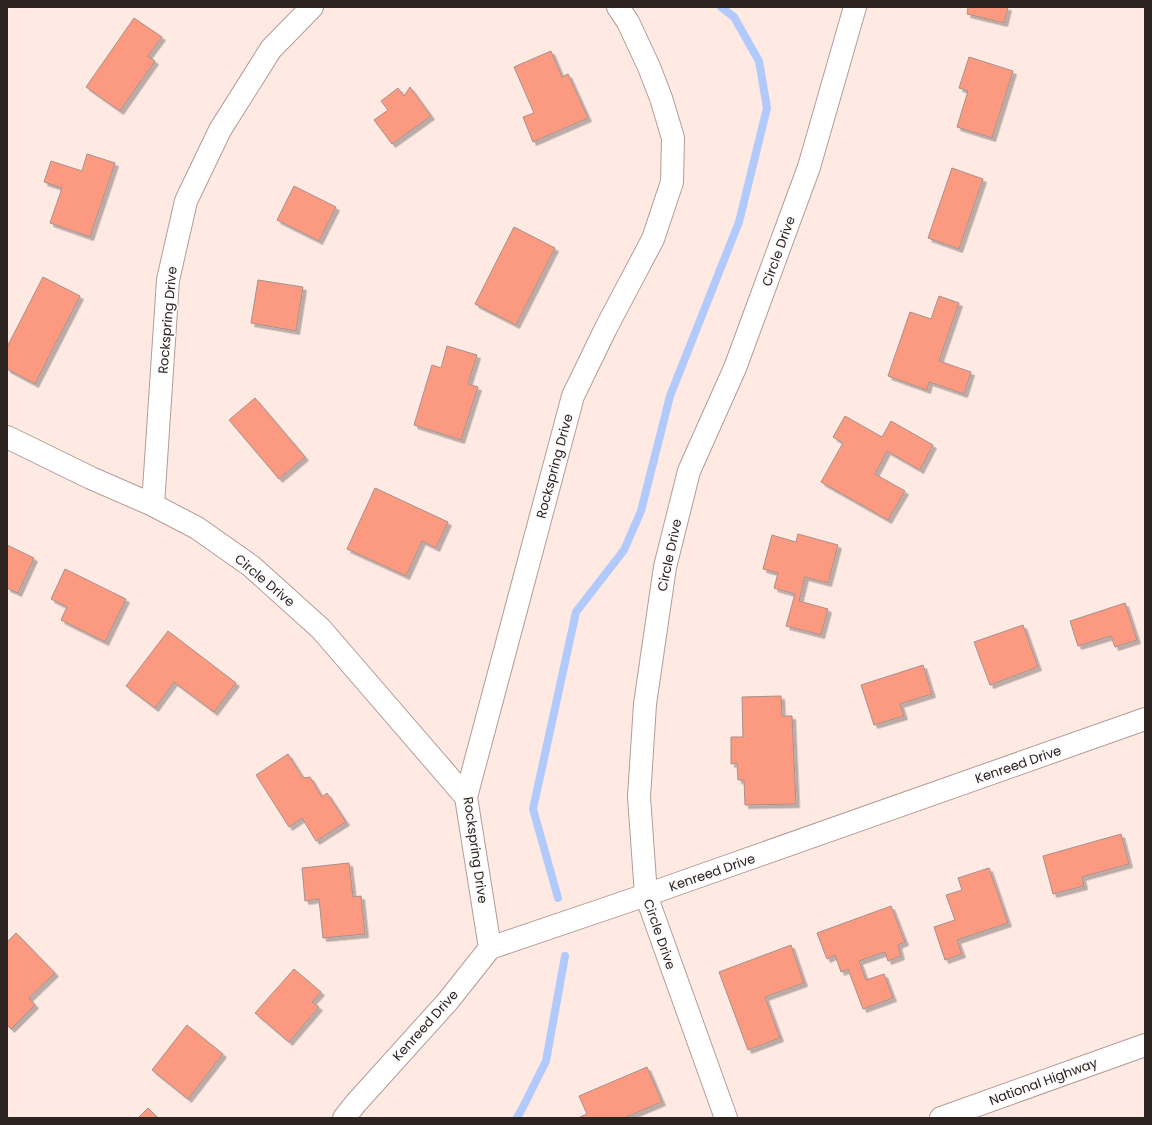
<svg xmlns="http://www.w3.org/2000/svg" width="1152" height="1125" font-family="Poppins,sans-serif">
	<defs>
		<filter id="shadow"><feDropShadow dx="3.5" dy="3.5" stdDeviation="0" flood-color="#0004"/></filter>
	</defs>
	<rect width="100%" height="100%" fill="#fee9e3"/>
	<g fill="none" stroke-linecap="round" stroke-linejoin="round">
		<path stroke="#b1cafb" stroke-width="8" d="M 558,898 L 533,809 L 576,612 L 624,550 L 641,511 L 670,396 L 739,222 L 767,108 L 759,61 L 734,17 L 721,7
			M 517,1118 L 523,1107 L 546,1061 L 565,956"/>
	</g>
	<path fill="#fb9981" stroke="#a8908a" filter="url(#shadow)" d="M 968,7 L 1008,7 L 1004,23 L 967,14 Z
		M 134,18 L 162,37 L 148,56 L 155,61 L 120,111 L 86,87 Z
		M 551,51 L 562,77 L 568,74 L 588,118 L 533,142 L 523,117 L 534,113 L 514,67 Z
		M 969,57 L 1013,71 L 992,138 L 957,127 L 968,91 L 959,88 Z
		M 410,87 L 431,116 L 392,144 L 374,120 L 388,110 L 381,101 L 398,88 L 404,96 Z
		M 87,154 L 115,163 L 90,237 L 50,223 L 62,188 L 44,182 L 51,161 L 82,171 Z
		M 952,168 L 983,179 L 959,249 L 928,238 Z
		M 294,186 L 336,207 L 319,241 L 277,220 Z
		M 514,227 L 555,248 L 516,325 L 475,304 Z
		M 43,277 L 80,296 L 35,384 L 7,369 L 7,347 Z
		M 258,280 L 303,287 L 296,331 L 251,323 Z
		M 939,296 L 959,303 L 939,361 L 971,372 L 964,394 L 929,382 L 927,390 L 888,376 L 910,312 L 931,319 Z
		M 447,346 L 477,355 L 468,384 L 478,387 L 461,440 L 414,425 L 432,365 L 441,368 Z
		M 255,398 L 305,457 L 279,479 L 229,420 Z
		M 845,416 L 882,437 L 891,421 L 933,445 L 920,470 L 887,451 L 875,474 L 905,491 L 888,520 L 821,482 L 843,443 L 833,437 Z
		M 375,488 L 448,522 L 436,548 L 422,541 L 406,576 L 347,549 Z
		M 798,534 L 838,545 L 828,583 L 805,577 L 799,601 L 828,609 L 821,635 L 786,626 L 795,594 L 774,588 L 778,573 L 763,569 L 772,535 L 796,542 Z
		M 7,545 L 34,558 L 18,593 L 7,588 Z
		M 65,569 L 126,599 L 105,642 L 61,620 L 67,607 L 51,599 Z
		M 1125,603 L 1137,640 L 1115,647 L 1111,636 L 1078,646 L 1070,621 Z
		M 1023,625 L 1038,667 L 990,685 L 974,642 Z
		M 168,631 L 236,683 L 214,712 L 174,682 L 155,708 L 126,686 Z
		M 923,665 L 932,694 L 900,704 L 904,716 L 874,725 L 861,685 Z
		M 781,696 L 782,716 L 792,716 L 796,804 L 745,805 L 744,780 L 738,780 L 737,763 L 731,764 L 731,737 L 743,737 L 742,697 Z
		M 288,754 L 303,778 L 310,777 L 322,797 L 327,793 L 346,822 L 316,841 L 302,818 L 289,827 L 256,775 Z
		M 1121,834 L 1129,864 L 1082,877 L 1084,886 L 1053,894 L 1043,856 Z
		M 349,863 L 353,897 L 361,896 L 365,934 L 323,938 L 319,899 L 305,901 L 302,868 Z
		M 989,868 L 1008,923 L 957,940 L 962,954 L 945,960 L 934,927 L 955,920 L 946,895 L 962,890 L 958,878 Z
		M 891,906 L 905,942 L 898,945 L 901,956 L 888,961 L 885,952 L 859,961 L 866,980 L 884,974 L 893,998 L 863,1009 L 848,969 L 841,972 L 835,955 L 827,959 L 817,933 Z
		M 16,933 L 55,973 L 29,998 L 35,1005 L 11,1029 L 7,1025 L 7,942 Z
		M 791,945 L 804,983 L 765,997 L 780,1038 L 748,1050 L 719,972 Z
		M 294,969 L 321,992 L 312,1002 L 319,1007 L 289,1042 L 255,1013 Z
		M 187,1025 L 223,1054 L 188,1099 L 152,1070 Z
		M 647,1067 L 662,1102 L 624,1118 L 578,1118 L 587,1114 L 579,1096 Z
		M 148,1108 L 158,1118 L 138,1118 Z"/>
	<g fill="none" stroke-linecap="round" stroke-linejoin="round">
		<g stroke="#b49c96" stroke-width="24">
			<path id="minor" d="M 7,437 L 91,478 L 153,505 L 197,528 L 251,566 L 321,629 L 466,797
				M 153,505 L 168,280 L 186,201 L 220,130 L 271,49 L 312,7
				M 490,948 L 466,797 L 573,396 L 606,328 L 653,239 L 672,182 L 673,138 L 661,98 L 649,67 L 628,22 L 618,7
				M 344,1118 L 356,1103 L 448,1001 L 490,948 L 646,895 L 1145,719
				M 726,1118 L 646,895 L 639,797 L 645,704 L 665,567 L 689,471 L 735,368 L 809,167 L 855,7"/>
		</g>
		<g stroke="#b49c96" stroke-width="24">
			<path id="major" d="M 941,1118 L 1145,1045"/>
		</g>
		<use href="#minor" stroke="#fff" stroke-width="22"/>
		<use href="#major" stroke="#fff" stroke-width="22"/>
	</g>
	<g text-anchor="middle" stroke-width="3.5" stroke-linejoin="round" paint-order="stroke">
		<g font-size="13" fill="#2d2321" stroke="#fbfbfb">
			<text transform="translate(778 251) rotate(-70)" y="5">Circle Drive</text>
			<text transform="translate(167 320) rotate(-85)" y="5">Rockspring Drive</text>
			<text transform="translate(554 466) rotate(-75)" y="5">Rockspring Drive</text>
			<text transform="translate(669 555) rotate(-78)" y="5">Circle Drive</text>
			<text transform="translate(265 580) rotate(40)" y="5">Circle Drive</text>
			<text transform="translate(1018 764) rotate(-19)" y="5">Kenreed Drive</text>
			<text transform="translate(476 850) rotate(82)" y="5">Rockspring Drive</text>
			<text transform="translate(712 872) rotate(-19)" y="5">Kenreed Drive</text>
			<text transform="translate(660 934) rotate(71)" y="5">Circle Drive</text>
			<text transform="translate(425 1025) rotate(-48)" y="5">Kenreed Drive</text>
			<text transform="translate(1043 1081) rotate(-20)" y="5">National Highway</text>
		</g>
	</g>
	<rect width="1152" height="1125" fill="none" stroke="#2d2321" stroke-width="16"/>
</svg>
